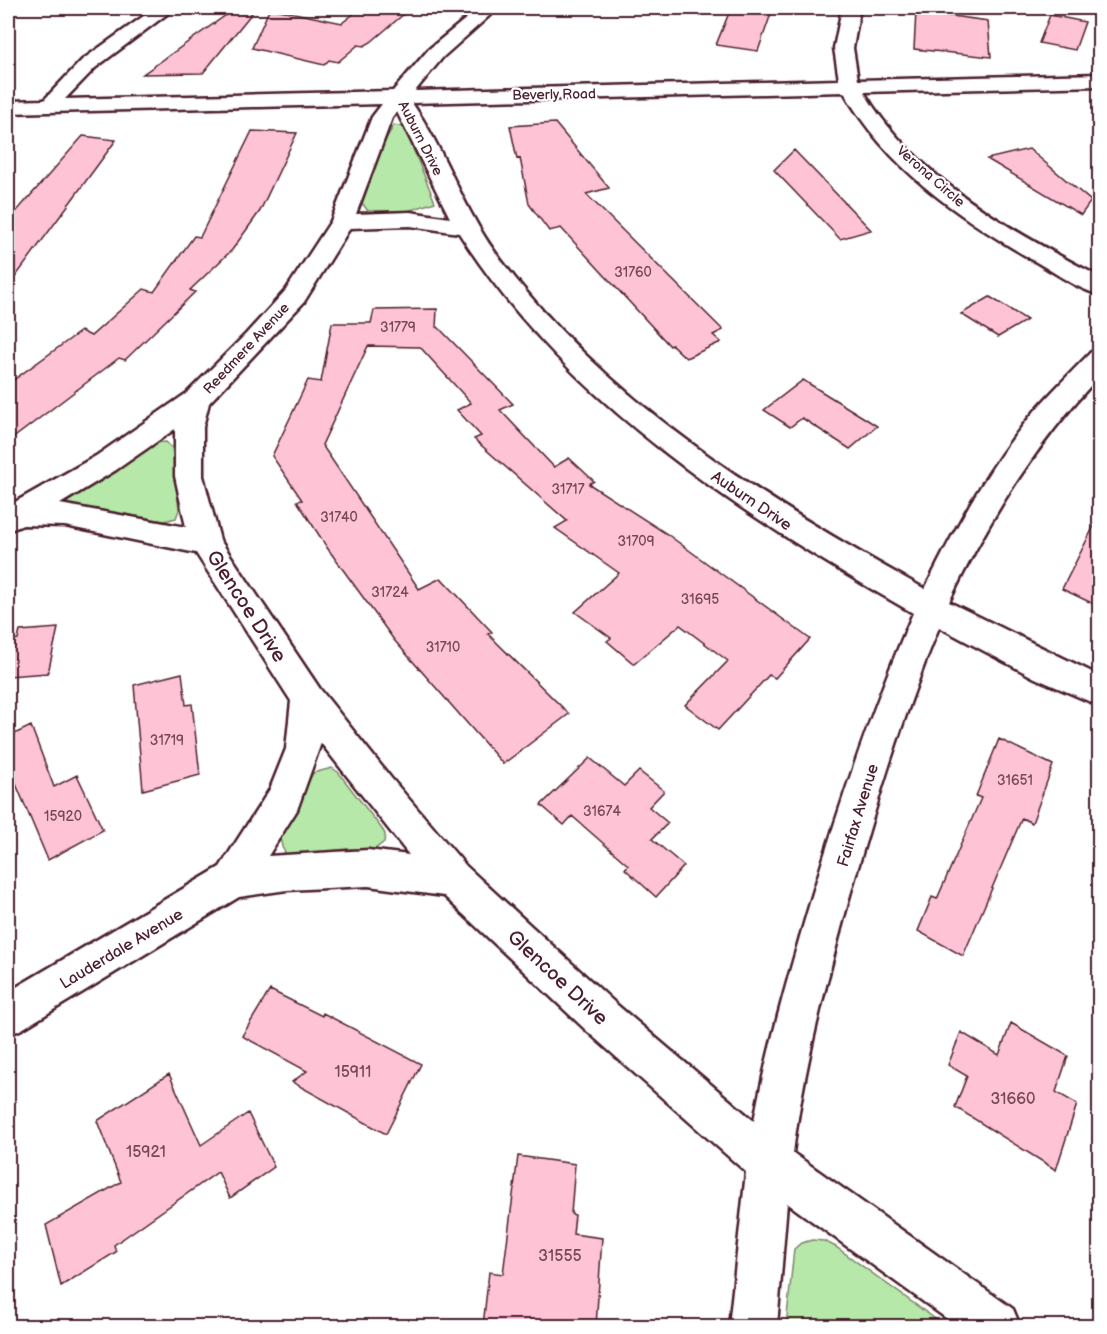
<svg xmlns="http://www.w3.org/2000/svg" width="1107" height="1334" font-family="'Balsamiq Sans',sans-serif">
	<rect width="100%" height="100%" fill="#fff"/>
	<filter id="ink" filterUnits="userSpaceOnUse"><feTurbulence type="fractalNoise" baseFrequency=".0167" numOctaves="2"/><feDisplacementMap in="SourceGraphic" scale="12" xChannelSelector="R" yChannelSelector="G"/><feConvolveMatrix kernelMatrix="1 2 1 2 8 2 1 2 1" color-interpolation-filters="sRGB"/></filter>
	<g filter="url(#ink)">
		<path fill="#b5e8a9" stroke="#80846a" stroke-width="1.5" d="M 394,125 L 404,127 L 435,202 L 408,211 L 368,211 L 362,203 L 384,142 Z
			M 166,442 L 172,448 L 179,510 L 176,518 L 164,521 L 67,504 L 70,498 L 154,443 Z
			M 332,768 L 338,772 L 382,829 L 385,834 L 384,842 L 375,849 L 347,849 L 287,856 L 282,847 L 280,836 L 313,773 Z
			M 812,1240 L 824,1241 L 836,1247 L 945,1326 L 786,1326 L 794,1249 L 801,1243 Z"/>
		<path fill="#fec4d6" stroke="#4a1f2b" stroke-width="1.5" d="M 236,8 L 256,8 L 203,73 L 143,74 Z
			M 270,8 L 342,23 L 361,8 L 411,8 L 371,42 L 364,46 L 358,45 L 338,62 L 329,60 L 324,65 L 252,48 Z
			M 731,8 L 773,8 L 758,51 L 716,45 Z
			M 916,11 L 988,21 L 991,57 L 914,49 Z
			M 1050,15 L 1085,22 L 1075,50 L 1039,43 Z
			M 555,123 L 609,188 L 586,194 L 723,330 L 713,335 L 721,342 L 686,358 L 672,345 L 670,346 L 561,228 L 549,231 L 529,204 L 520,158 L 517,159 L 510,126 Z
			M 252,131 L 297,133 L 260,211 L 232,250 L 190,290 L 195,292 L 125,360 L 119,358 L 8,442 L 8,384 L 81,331 L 91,336 L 144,289 L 154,292 L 194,236 L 200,237 Z
			M 83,136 L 116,140 L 8,287 L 8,221 Z
			M 1029,149 L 1091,201 L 1081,215 L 987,159 Z
			M 794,150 L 871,230 L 840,239 L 774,170 Z
			M 990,297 L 1027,320 L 998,337 L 961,314 Z
			M 437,309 L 436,328 L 437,326 L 513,404 L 500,410 L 554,467 L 569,458 L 594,481 L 589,484 L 667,534 L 810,639 L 775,678 L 769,675 L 718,730 L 685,705 L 728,661 L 680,625 L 634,664 L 607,641 L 611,638 L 575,612 L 619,573 L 555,528 L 567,521 L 474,439 L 481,436 L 457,410 L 471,403 L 420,347 L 368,346 L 322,445 L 419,589 L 441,578 L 492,632 L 488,634 L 569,714 L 503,764 L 394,640 L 328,549 L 297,501 L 302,500 L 272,456 L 308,380 L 321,382 L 332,323 L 371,323 L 374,310 Z
			M 803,380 L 866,419 L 877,426 L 850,449 L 802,418 L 790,427 L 764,410 Z
			M 1100,514 L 1100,607 L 1062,589 Z
			M 58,628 L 48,673 L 8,676 L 8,640 L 18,639 L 20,631 Z
			M 182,673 L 186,705 L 192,704 L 200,775 L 143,790 L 134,685 Z
			M 31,726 L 54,787 L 77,775 L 103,830 L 48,860 L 8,765 L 8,737 Z
			M 999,739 L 1053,765 L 1032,823 L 1022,818 L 963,956 L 918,931 L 932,897 L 937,899 L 981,798 L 976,796 Z
			M 590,758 L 624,786 L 639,771 L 664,791 L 649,807 L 668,823 L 652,839 L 684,866 L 656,897 L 625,869 L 628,865 L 572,816 L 564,825 L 541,805 Z
			M 270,990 L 322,1016 L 323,1013 L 421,1064 L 386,1134 L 292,1082 L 307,1071 L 242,1036 Z
			M 1011,1023 L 1068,1056 L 1056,1092 L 1077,1104 L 1056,1170 L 955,1107 L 967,1076 L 948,1065 L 961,1032 L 999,1055 Z
			M 169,1074 L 201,1145 L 248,1113 L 274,1167 L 230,1198 L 218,1172 L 114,1245 L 116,1252 L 61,1286 L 46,1225 L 121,1182 L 97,1121 Z
			M 518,1156 L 575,1164 L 571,1214 L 575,1215 L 573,1234 L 602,1238 L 596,1326 L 483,1326 L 489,1272 L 503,1274 Z"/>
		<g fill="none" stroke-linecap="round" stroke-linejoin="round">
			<g stroke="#4a1f2b" stroke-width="5">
				<path id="minor" d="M 155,8 L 175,8 L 95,68 L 65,99 L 393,91 L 429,49 L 479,8 L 498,8 L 443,57 L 415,91 L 839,80 L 834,48 L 842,8 L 860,8 L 853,48 L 858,80 L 1100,74 L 1100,86 L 864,92 C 915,178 1013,232 1100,277 L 1100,295 C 1078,289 1057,274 1038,263 C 963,220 887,169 844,92 L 412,103 C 445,150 462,207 495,252 C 604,401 766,501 925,589 C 957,524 992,460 1040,405 C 1056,387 1074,370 1091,352 L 1100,349 L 1100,375 C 1034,447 991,515 949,602 L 1100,676 L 1100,706 L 1035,678 L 939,627 C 903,715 876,805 850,895 C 827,980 804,1065 793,1153 L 1013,1309 L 1020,1326 L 957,1326 L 787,1203 L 777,1326 L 729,1326 L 746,1172 L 588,1032 L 444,896 L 368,886 L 287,890 L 239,897 L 22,1029 L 8,1035 L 8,992 L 220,867 L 270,789 L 286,749 L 291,701 L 196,553 L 65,526 L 23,525 L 8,531 L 8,506 L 96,456 L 187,393 L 246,334 L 286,290 L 331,221 L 372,117 L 382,104 L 8,113 L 8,101 L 44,100 L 82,60 ZM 397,112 L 450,218 L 410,212 L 356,214 L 392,118 ZM 410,226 L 459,233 C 567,403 741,515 913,613 C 873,705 841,800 812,896 C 790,970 768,1045 754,1121 L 616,1004 L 466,866 L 391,778 L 320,689 L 220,540 L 203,476 L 203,427 L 209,403 L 304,302 L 350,228 ZM 175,429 L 175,476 L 186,527 L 60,504 L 116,470 ZM 321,743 L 409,855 L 368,850 L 268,856 L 297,810 Z"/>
			</g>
			<use href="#minor" fill="#fff" fill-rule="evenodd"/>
		</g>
	</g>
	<g text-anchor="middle" stroke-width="4.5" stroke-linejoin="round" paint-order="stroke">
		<g font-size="14" fill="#4a1f2b" stroke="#fff">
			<text transform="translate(554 94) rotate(-1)" y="5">Beverly Road</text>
			<text transform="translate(421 138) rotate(63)" y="5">Auburn Drive</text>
			<text transform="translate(931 176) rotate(41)" y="5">Verona Circle</text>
			<text transform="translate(246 348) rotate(-47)" y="5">Reedmere Avenue</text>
		</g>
		<g font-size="14" fill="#774856">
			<text x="633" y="277">31760</text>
			<text x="398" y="332">31779</text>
			<text x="568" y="494">31717</text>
			<text x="339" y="522">31740</text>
			<text x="636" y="546">31709</text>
			<text x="390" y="597">31724</text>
			<text x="700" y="604">31695</text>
			<text x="443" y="652">31710</text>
			<text x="167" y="745">31719</text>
			<text x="1015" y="785">31651</text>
			<text x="602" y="816">31674</text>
			<text x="63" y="821">15920</text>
		</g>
		<g font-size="16" fill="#4a1f2b" stroke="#fff">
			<text transform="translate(752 500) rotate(34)" y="6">Auburn Drive</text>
			<text transform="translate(857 815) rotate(-73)" y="6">Fairfax Avenue</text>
			<text transform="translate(121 948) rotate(-31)" y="6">Lauderdale Avenue</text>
		</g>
		<g font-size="16" fill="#774856">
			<text x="353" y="1077">15911</text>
			<text x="1013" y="1104">31660</text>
			<text x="146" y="1157">15921</text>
			<text x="560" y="1261">31555</text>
		</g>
		<g font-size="20" fill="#4a1f2b" stroke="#fff">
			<text transform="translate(247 606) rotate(57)" y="7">Glencoe Drive</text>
			<text transform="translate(558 977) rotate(43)" y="7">Glencoe Drive</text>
		</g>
	</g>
	<rect width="1107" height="1334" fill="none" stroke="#fff" stroke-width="30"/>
	<rect x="15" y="15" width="1077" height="1304" fill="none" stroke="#4a1f2b" stroke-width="2" filter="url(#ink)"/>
</svg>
